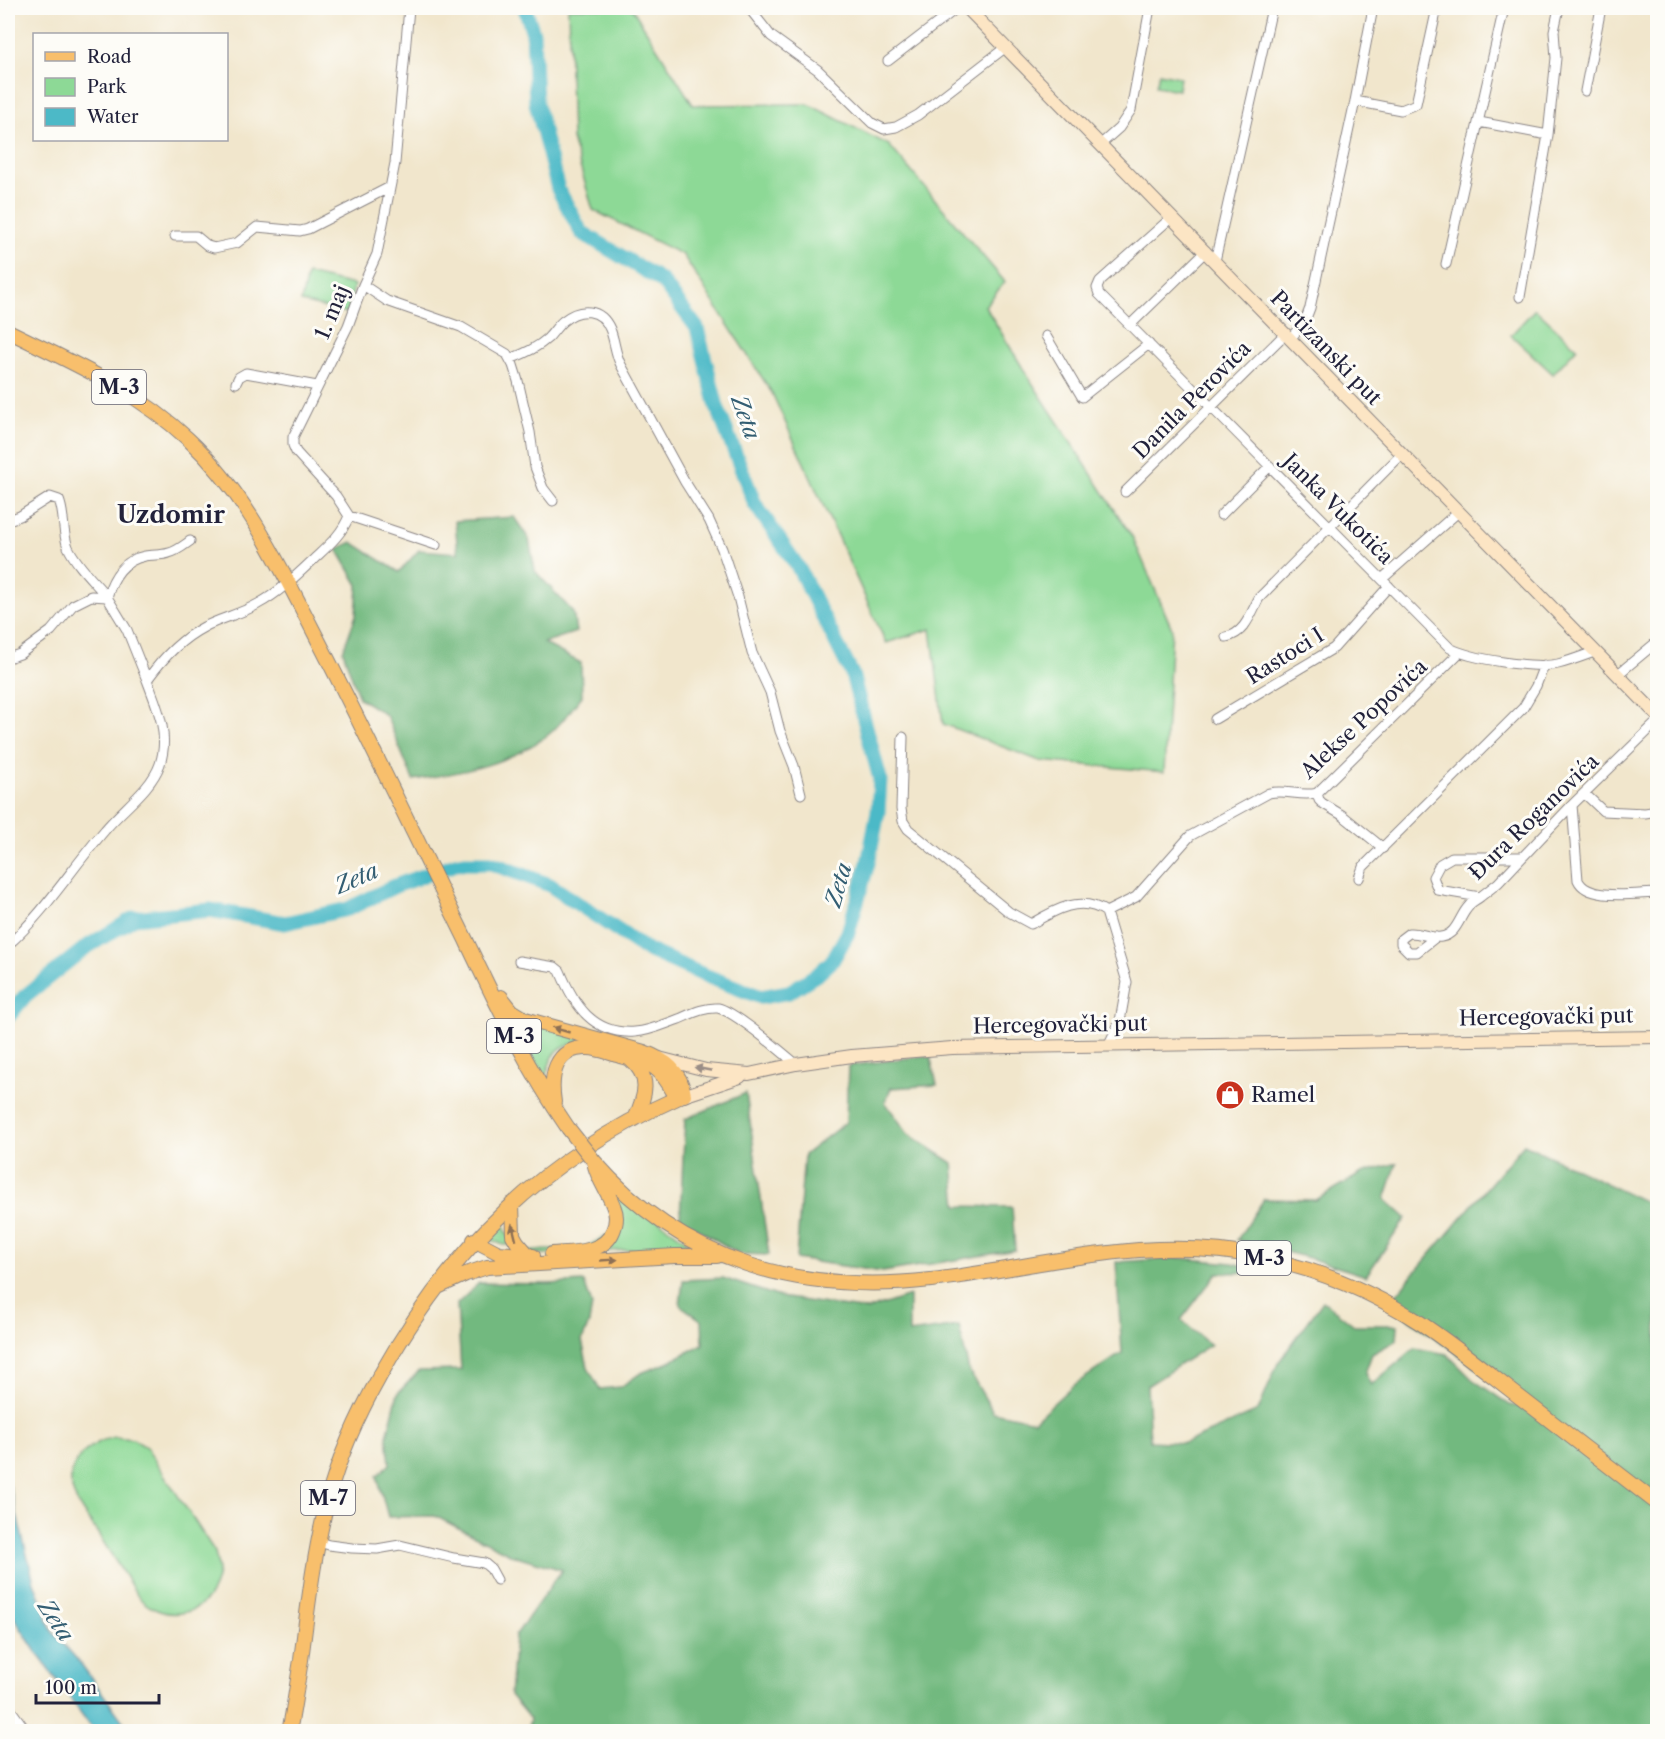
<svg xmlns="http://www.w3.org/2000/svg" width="1665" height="1739" font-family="'Libre Caslon Text',serif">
	<rect width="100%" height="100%" fill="#fdfcf7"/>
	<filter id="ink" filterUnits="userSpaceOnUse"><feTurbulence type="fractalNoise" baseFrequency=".0167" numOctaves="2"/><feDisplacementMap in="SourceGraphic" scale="12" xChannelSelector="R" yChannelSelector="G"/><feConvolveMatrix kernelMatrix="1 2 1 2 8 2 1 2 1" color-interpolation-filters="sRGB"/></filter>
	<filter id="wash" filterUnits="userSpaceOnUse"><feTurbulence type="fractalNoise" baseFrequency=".008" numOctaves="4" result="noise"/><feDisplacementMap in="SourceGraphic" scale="24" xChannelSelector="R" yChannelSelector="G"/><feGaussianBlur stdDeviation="1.35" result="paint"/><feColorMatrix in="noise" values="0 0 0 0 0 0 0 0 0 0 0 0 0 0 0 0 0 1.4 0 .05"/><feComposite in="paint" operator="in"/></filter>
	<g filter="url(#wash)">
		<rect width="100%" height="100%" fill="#f1e6cc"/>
		<path fill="#8dd996" stroke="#587e68" stroke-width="1.5" d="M 568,8 L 632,8 L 693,105 L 808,104 L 889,145 L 1005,282 L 985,306 L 1027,375 L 1133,538 L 1172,629 L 1164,772 L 1040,761 L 943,724 L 931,629 L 886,643 L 772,393 L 683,255 L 593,210 L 572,139 Z
			M 1159,73 L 1180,77 L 1178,90 L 1156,86 Z
			M 307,274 L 354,285 L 348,313 L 301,302 Z
			M 1535,309 L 1577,348 L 1553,374 L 1511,335 Z
			M 509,1011 L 585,1041 C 553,1045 553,1055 544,1080 Z
			M 605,1182 L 689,1243 L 674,1244 L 651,1249 L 497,1256 L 509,1253 L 586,1247 L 615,1230 Z
			M 503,1221 L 506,1232 L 517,1244 L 503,1245 L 483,1236 Z
			M 114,1437 L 133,1439 L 146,1447 L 215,1552 C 216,1558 218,1565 218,1571 C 214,1614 168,1627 139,1598 C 125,1576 111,1554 97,1532 C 87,1517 73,1501 71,1483 C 69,1458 93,1442 114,1437 Z"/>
		<path fill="#72b97f" stroke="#4a6e5d" stroke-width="1.5" d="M 514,517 L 529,539 L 535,571 L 573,612 L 576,632 L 543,643 L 581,663 L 582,696 C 572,708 561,725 548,735 C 508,765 461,773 413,780 L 386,715 L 359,698 L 343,651 L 356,615 L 358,585 L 337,549 L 352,542 L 399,572 L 419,550 L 458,553 L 455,521 Z
			M 930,1055 L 937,1085 L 891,1088 L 885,1102 L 908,1134 L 953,1163 L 957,1206 L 1012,1207 L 1015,1250 L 883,1272 L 796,1259 L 804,1155 L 846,1122 L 848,1066 Z
			M 746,1093 L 769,1255 L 739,1254 L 680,1218 L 685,1119 Z
			M 1524,1144 L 1648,1203 L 1657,1212 L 1657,1731 L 527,1731 L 530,1719 L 510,1695 L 515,1636 L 562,1570 L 510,1554 L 435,1516 L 388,1517 L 377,1476 L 390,1464 L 387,1436 L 398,1393 L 419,1371 L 461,1370 L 457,1304 L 479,1283 L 549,1284 L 584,1282 L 592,1305 L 589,1323 L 582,1341 L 588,1368 L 600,1389 L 620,1387 L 641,1373 L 667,1363 L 703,1344 L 702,1321 L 680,1305 L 683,1280 L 723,1278 L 780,1297 L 867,1310 L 909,1296 L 909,1333 L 959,1326 L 969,1371 L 993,1412 L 1034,1421 L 1071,1387 L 1122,1353 L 1116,1262 L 1180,1258 L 1232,1263 L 1269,1272 L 1217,1273 L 1181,1320 L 1210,1345 L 1147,1386 L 1150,1441 L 1185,1443 L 1258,1411 L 1278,1363 L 1323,1301 L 1354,1325 L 1398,1325 L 1397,1340 L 1372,1354 L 1365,1373 L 1371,1385 L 1415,1348 L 1447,1354 L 1472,1379 L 1510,1405 L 1534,1409 L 1388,1304 Z
			M 1397,1163 L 1385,1199 L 1406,1218 L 1366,1276 L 1306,1257 L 1237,1240 L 1264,1199 L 1316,1200 L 1362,1173 Z"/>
		<path fill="#4cb9c7" stroke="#376e81" stroke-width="1.5" d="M 8,1480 L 34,1582 L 52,1631 L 81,1664 L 130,1731 L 94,1731 L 34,1649 L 8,1608 Z"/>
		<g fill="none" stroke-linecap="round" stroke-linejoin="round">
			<path stroke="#4cb9c7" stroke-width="15" d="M 8,1017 L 25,996 L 85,948 L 134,918 L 210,910 L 285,923 L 348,909 L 395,886 L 458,863 L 491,863 L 550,885 L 647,950 L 704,975 L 761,997 L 789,992 L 819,973 L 832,961 L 848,933 L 868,863 L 878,812 L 880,779 L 852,674 L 798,567 L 755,504 L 717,407 L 697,328 L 662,281 L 581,232 L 558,189 L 536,103 L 533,33 L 525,8"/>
		</g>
	</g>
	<g filter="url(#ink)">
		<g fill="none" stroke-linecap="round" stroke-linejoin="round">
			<g stroke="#8a8484" stroke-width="11">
				<path id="street" d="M 749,8 L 771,36 L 818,70 L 872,123 L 884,129 L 896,127 L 918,115 L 1006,47
					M 888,61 L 957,8
					M 1585,91 L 1601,8
					M 1355,101 L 1401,110 L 1416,104 L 1437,8
					M 1479,122 L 1548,135
					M 1101,144 L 1119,128 L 1131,110 L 1150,8
					M 1172,217 L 1100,281 L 1097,288 L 1099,294 L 1450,648 C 1470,659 1536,669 1558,664 C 1570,661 1583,656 1594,652
					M 175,236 L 196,236 L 208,246 L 214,248 L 237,243 L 257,227 L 300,231 L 308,229 L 390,187
					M 1215,261 L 1272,8
					M 1446,264 L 1504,8
					M 363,285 L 387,301 L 461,327 L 507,354 L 513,365 L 518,381 L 530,432 L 535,467 L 543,488 L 553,501
					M 1520,297 L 1548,135 L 1556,58 L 1554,31 L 1559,8
					M 1130,325 L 1206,251
					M 1046,336 L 1082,397 L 1149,344
					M 1290,339 L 1305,321 L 1310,308 L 1355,101 L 1373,8
					M 510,359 C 524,354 537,348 548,338 C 553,333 557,326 563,321 C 580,307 601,308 610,329 C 615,341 615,354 621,365 L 685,482 L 709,520 L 722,549 L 738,597 L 752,653 L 770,692 L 780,731 L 794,766 L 801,794
					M 236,383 L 239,377 L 246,373 L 317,386
					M 1125,492 L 1285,334
					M 1221,515 L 1270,466
					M 349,516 L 436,545
					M 8,520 L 20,516 L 50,497 L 59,500 C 65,514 62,532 68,547 C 77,566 94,581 107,597
					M 1382,579 L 1458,512
					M 107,597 C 113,577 123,560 145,556 C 153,554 161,556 169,553 C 177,551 183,546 190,541
					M 1226,637 C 1245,634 1251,613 1259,598 L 1402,454
					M 8,658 L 20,654 L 51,631 L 73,605 L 91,596 L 107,597 L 127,630 L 147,680
					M 1617,675 L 1658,641
					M 1215,719 L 1334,648 L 1389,586
					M 903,737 L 901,809 L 903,821 L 908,829 L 1009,912 L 1031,924 C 1053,911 1080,894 1106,912 L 1127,982 L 1120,1021 L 1108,1046
					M 1317,793 L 1319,800 L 1322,803 L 1342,815 L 1383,848
					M 1584,793 L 1603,811 L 1645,813 L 1658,811
					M 1572,805 L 1578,880 C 1588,902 1637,893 1658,893
					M 1522,857 L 1452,857 L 1440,864 L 1433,877 L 1438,890 L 1480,897 L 1498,883 L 1570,807 L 1658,721
					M 1359,878 L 1363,867 L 1523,708 L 1536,686 L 1544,665
					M 1106,912 L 1136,897 L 1190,836 L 1269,793 C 1285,789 1301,797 1317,793 L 1459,653
					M 1436,937 L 1417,952 L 1409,952 L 1401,944 L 1401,939 L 1409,933 C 1420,932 1431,939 1441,937 C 1458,934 1459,916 1469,906 C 1471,902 1476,900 1480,897
					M 8,945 C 45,912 72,868 105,830 C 122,809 151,790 160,764 C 170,734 157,707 147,680 C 162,659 181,639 204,627 C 221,618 241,614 258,604 C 280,592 297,575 315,558 C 329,545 342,534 349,516 L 336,496 L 296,452 L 293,445 L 293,437 L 348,326 L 363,285 L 377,254 L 395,163 L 409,8
					M 519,961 L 555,967 L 560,971 C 574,1005 593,1035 635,1032 C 650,1031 665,1024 679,1019 C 691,1014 704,1007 718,1008 C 734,1011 782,1052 796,1064
					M 319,1542 L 329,1545 L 352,1548 L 377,1549 L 400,1545 L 454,1558 L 484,1563 L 491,1569 L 497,1580
					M 8,1706 L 27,1732"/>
			</g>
			<g stroke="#8a8484" stroke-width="14">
				<path id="secondary" d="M 967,8 L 1658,716
					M 659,1058 L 706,1070 L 749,1074 L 796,1064 L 852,1056 L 952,1048 L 1658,1037
					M 677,1098 L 740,1077"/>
			</g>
			<g stroke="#8a8484" stroke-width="16">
				<path id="primary" d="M 8,331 C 71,362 136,390 188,439 C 248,495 281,569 318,640 C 369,739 416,839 465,938 C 496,1003 527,1069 568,1128
					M 501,997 L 512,1011 L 525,1019 L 644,1052 C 665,1060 681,1071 684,1095
					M 630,1059 C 652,1077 645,1097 635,1119
					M 594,1161 C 682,1262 800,1295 931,1280 C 1041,1267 1149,1233 1259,1257 C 1317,1269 1373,1292 1422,1324 C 1455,1346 1486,1371 1517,1395 C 1564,1431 1611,1468 1658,1504
					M 512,1204 L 513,1235 L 517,1242 L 529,1256
					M 474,1240 L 499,1253 L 533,1256
					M 552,1254 C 573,1252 604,1254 613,1231 C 616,1224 617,1215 614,1208 C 609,1193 599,1181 595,1166
					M 438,1287 L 466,1274 L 487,1267 L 675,1256 L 717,1256
					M 289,1732 C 294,1708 297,1684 301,1660 C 308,1606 314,1552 328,1499 C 339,1456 359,1413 381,1374 C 452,1247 543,1158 677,1098 C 671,1088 665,1075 655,1068 C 645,1060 631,1059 620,1056 C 609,1053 598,1048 588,1048 C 554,1047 550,1077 554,1102"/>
			</g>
			<use href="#street" stroke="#fff" stroke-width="9"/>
			<use href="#secondary" stroke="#fce5c4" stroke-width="12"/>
			<use href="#primary" stroke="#f8bf6c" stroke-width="14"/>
			<g stroke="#8a8484" stroke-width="16" stroke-linecap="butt">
				<path id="primary-bridge" d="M 568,1128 L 594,1161"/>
			</g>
			<use href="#primary-bridge" stroke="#f8bf6c" stroke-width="14"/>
		</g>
		<defs><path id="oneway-solid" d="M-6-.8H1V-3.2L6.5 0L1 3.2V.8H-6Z" transform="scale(1.5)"/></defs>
		<g fill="#8d7054">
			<use href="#oneway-solid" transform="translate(561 1030) rotate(-164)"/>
			<use href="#oneway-solid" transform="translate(514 1232) rotate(-104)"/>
			<use href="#oneway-solid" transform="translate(609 1260) rotate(-3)"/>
		</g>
		<use fill="#9a8d86" href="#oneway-solid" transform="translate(703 1069) rotate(-169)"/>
	</g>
	<defs>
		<g id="shop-disc" transform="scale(1.5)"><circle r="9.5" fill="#c8321e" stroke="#fdfcf7"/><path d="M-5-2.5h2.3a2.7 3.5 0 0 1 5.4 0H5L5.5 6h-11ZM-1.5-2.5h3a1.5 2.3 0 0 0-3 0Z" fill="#fff"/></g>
	</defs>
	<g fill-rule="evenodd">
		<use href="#shop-disc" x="1230" y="1095"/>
	</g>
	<g text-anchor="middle" stroke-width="6" stroke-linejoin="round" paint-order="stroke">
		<g fill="#fdfcf7" stroke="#646373" stroke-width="1.5">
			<rect x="92" y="370" width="54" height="34" rx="4.5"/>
			<rect x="487" y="1019" width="54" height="34" rx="4.5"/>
			<rect x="1237" y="1241" width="54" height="34" rx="4.5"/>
			<rect x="301" y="1481" width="54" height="34" rx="4.5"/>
		</g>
		<g font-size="20" font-weight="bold" fill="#22223b">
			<text x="119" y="394">M-3</text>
			<text x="514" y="1043">M-3</text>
			<text x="1264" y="1265">M-3</text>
			<text x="328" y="1505">M-7</text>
		</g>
		<g font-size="21" fill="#22223b" stroke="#fdfcf7">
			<text transform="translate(332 312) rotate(-67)" y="7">1. maj</text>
			<text transform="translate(1326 348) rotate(46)" y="7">Partizanski put</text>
			<text transform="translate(1192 400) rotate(-45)" y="7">Danila Perovića</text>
			<text transform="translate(1338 509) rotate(45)" y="7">Janka Vukotića</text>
			<text transform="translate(1285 656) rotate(-32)" y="7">Rastoci I</text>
			<text transform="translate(1364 719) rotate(-43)" y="7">Alekse Popovića</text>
			<text transform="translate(1534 817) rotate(-44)" y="7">Đura Roganovića</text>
			<text transform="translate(1546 1017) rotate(-1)" y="7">Hercegovački put</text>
			<text transform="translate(1060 1025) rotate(-1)" y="7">Hercegovački put</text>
		</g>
		<g font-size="21" fill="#22223b" stroke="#fdfcf7" text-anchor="start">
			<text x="1251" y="1102">Ramel</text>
		</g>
		<g font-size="22" font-style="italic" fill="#335e73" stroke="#fdfcf7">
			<text transform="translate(746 417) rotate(70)" y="8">Zeta</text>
			<text transform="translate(356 878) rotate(-24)" y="8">Zeta</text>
			<text transform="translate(838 885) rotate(-74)" y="8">Zeta</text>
			<text transform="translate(56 1620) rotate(56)" y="8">Zeta</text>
		</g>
		<g font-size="24" font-weight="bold" fill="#22223b" stroke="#fdfcf7">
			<text x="171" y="523">Uzdomir</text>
		</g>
	</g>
	<rect width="1665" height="1739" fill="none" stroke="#fdfcf7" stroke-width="30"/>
	<rect x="33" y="33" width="195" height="108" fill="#fdfcf7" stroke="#a5a5ac" stroke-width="1.5"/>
	<rect x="45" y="52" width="30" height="9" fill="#f8bf6c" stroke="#a5a5ac" stroke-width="1.5"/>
	<text x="87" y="63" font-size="18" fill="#22223b">Road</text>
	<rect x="45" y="78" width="30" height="18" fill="#8dd996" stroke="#a5a5ac" stroke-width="1.5"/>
	<text x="87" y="93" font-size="18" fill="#22223b">Park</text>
	<rect x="45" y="108" width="30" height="18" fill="#4cb9c7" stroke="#a5a5ac" stroke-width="1.5"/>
	<text x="87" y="123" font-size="18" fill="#22223b">Water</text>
	<path d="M36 1694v9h123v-9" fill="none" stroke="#22223b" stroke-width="3"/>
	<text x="45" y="1694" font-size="18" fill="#22223b" stroke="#fdfcf7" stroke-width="4.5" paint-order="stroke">100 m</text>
</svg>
